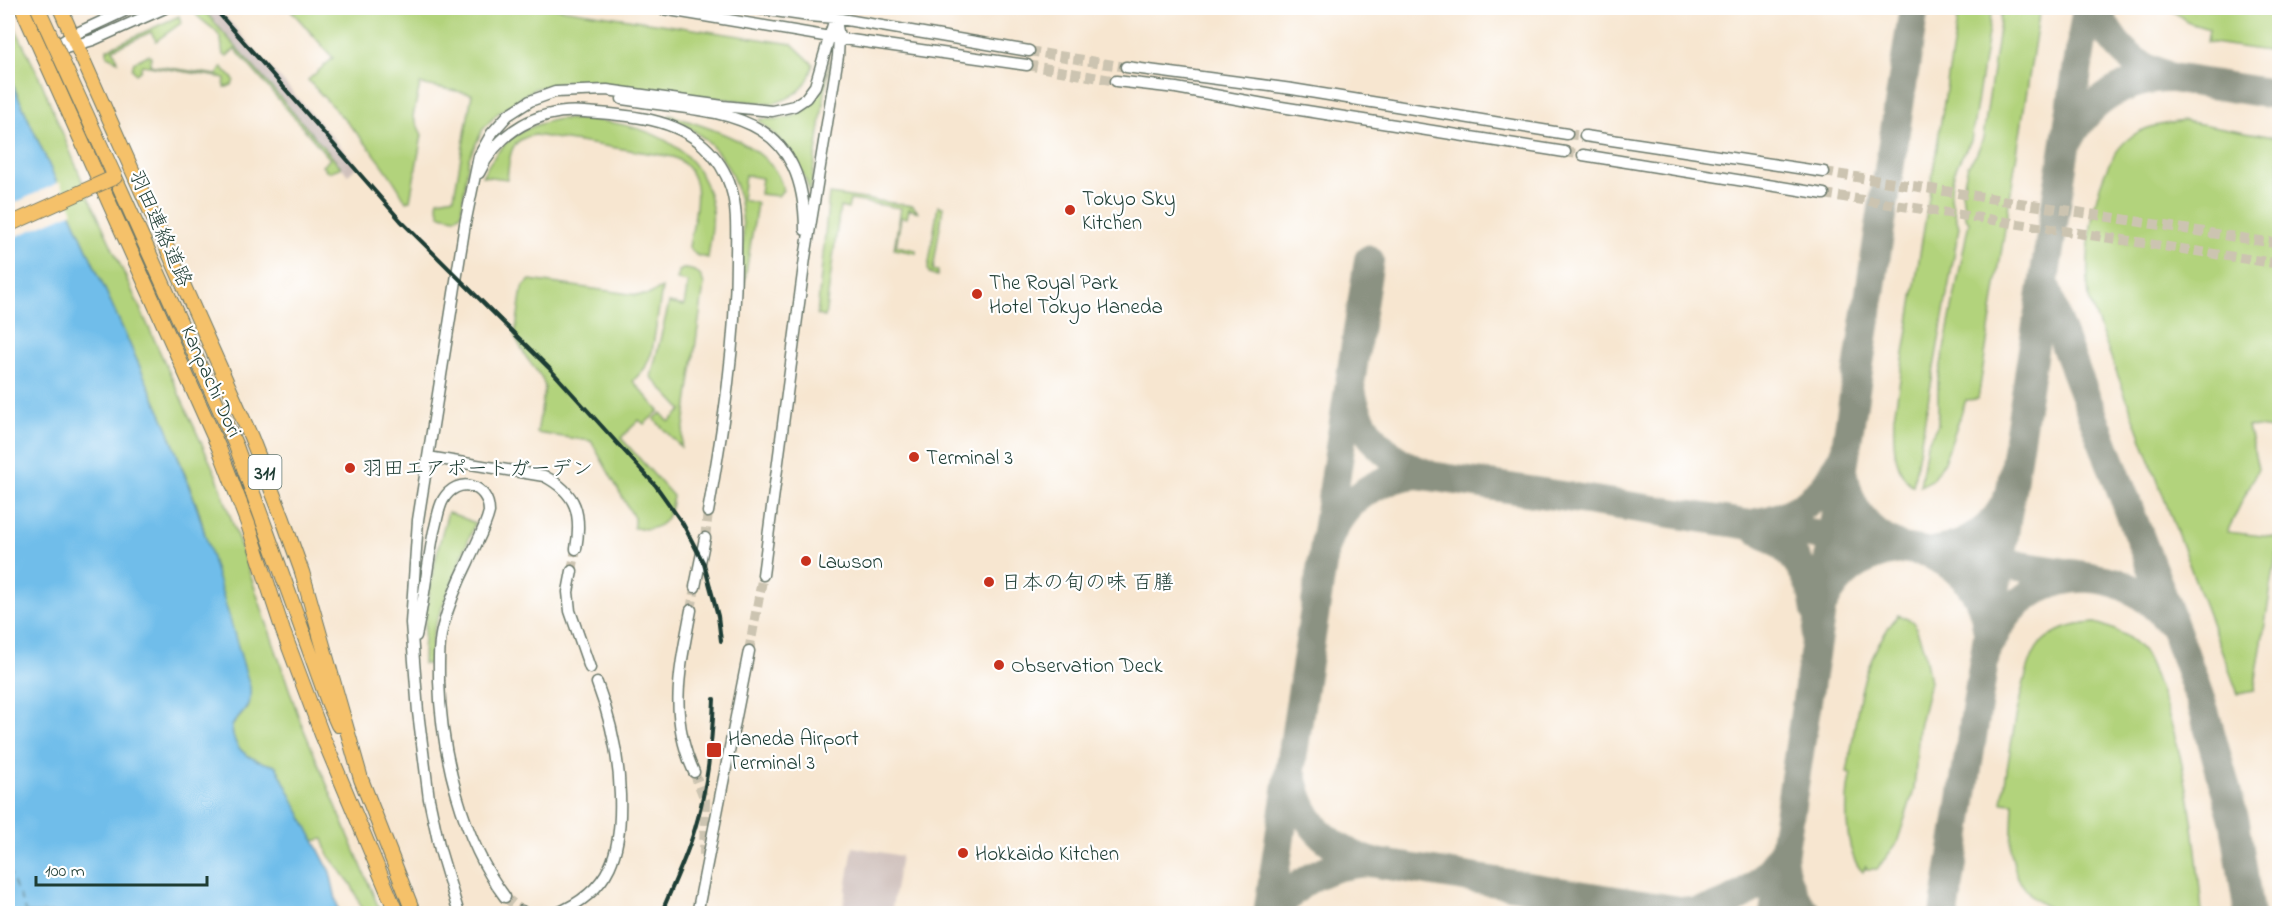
<svg xmlns="http://www.w3.org/2000/svg" width="2287" height="921" font-family="'Indie Flower','Klee One',sans-serif">
	<rect width="100%" height="100%" fill="#fff"/>
	<filter id="ink" filterUnits="userSpaceOnUse"><feTurbulence type="fractalNoise" baseFrequency=".0167" numOctaves="2"/><feDisplacementMap in="SourceGraphic" scale="12" xChannelSelector="R" yChannelSelector="G"/><feConvolveMatrix kernelMatrix="1 2 1 2 8 2 1 2 1" color-interpolation-filters="sRGB"/></filter>
	<filter id="wash" filterUnits="userSpaceOnUse"><feTurbulence type="fractalNoise" baseFrequency=".008" numOctaves="4" result="noise"/><feDisplacementMap in="SourceGraphic" scale="24" xChannelSelector="R" yChannelSelector="G"/><feGaussianBlur stdDeviation="1.35" result="paint"/><feColorMatrix in="noise" values="0 0 0 0 0 0 0 0 0 0 0 0 0 0 0 0 0 1.4 0 .05"/><feComposite in="paint" operator="in"/></filter>
	<g filter="url(#wash)">
		<rect width="100%" height="100%" fill="#f7e6d0"/>
		<path fill="#cfc0bb" d="M 202,8 L 218,8 L 358,166 L 348,175 Z
			M 853,847 L 901,856 L 891,913 L 842,913 Z"/>
		<path fill="#b2d37b" stroke="#688858" stroke-width="1.5" d="M 202,8 L 341,167 L 340,168 L 328,172 L 322,166 L 330,159 L 235,49 L 227,56 L 223,55 C 222,50 222,45 221,40 C 217,27 200,23 193,10 Z
			M 289,8 L 555,8 L 792,44 L 813,64 C 809,88 794,98 771,104 L 565,82 L 534,89 L 497,114 L 483,129 L 469,158 L 461,214 L 455,218 L 440,215 L 437,204 L 438,200 L 454,197 L 472,94 L 420,84 L 413,116 L 422,135 L 410,200 L 406,202 C 382,155 342,118 308,80 L 333,58 Z
			M 1959,8 L 1992,8 L 1971,141 C 1959,159 1947,181 1952,204 C 1954,212 1957,219 1959,227 L 1913,486 C 1893,472 1893,439 1894,417 Z
			M 2002,8 L 2040,8 L 1978,399 L 1966,400 L 1944,462 L 1932,480 L 1920,486 L 1927,444 L 1938,424 L 1938,380 L 1969,222 L 1965,216 L 1962,191 L 1968,165 L 1976,155 L 1983,138 Z
			M 2169,8 L 2276,8 L 2267,51 L 2207,42 L 2209,29 L 2189,23 Z
			M 8,13 L 41,81 L 86,190 L 217,477 L 299,718 L 381,913 L 364,913 L 351,884 L 329,856 L 323,839 L 313,841 L 276,766 C 253,761 232,753 232,726 L 248,707 L 199,511 L 167,427 L 8,74 Z
			M 179,16 L 181,23 L 156,41 L 151,32 L 113,49 L 118,61 L 107,56 L 107,49 Z
			M 148,55 L 151,56 L 150,65 L 217,75 L 222,67 L 234,80 L 232,85 L 227,87 L 224,87 L 225,78 L 142,65 L 140,71 L 136,74 L 132,69 L 134,62 Z
			M 830,59 L 810,193 C 801,161 785,142 759,121 L 760,119 C 807,122 822,102 830,59 Z
			M 670,115 C 708,128 774,144 783,190 L 778,196 L 760,194 L 762,178 L 745,175 L 742,200 L 757,203 L 742,298 C 737,284 743,260 743,244 C 745,184 725,142 669,117 Z
			M 559,119 C 622,118 700,133 712,207 C 714,224 710,242 708,258 L 696,255 L 689,247 C 694,216 710,173 673,157 L 535,135 C 508,139 510,156 507,179 L 482,176 C 502,140 519,127 559,119 Z
			M 2184,121 L 2279,138 L 2279,430 L 2248,426 L 2258,469 L 2227,532 L 2279,538 L 2254,691 L 2238,694 L 2089,299 C 2084,254 2092,164 2132,136 C 2148,125 2166,124 2184,121 Z
			M 829,194 L 913,206 L 918,212 L 909,209 L 907,218 L 901,217 L 896,246 L 916,250 L 916,253 L 894,249 L 901,208 L 850,200 L 848,209 L 840,207 L 825,317 L 817,315 Z
			M 938,206 L 943,207 L 933,270 L 938,271 L 937,276 L 929,273 L 928,269 Z
			M 683,269 C 695,269 702,274 704,285 L 681,447 L 654,419 L 661,413 L 669,422 L 682,410 L 651,377 L 669,303 L 684,306 L 688,282 L 677,280 L 679,271 Z
			M 530,280 L 637,295 L 648,295 L 662,288 L 652,352 L 645,368 L 633,381 L 659,411 L 644,424 L 639,420 L 621,438 L 673,496 C 670,522 661,532 634,528 L 634,518 L 591,441 L 537,433 L 545,387 L 542,378 L 526,357 L 515,336 L 522,288 Z
			M 448,512 L 475,523 L 435,626 L 432,639 L 431,664 L 423,664 C 423,612 433,562 448,512 Z
			M 1898,615 L 1914,622 L 1924,650 L 1930,682 L 1919,727 L 1914,790 L 1897,843 L 1877,869 L 1866,869 L 1866,865 L 1863,872 C 1844,855 1844,796 1851,774 L 1847,773 C 1859,713 1856,666 1898,615 Z
			M 2095,623 C 2113,628 2130,635 2142,650 C 2150,661 2154,676 2159,688 C 2187,759 2196,838 2202,913 L 2056,913 L 2033,898 L 2017,878 L 2011,852 L 2013,803 L 2002,802 C 2007,772 2021,663 2040,644 C 2054,629 2076,624 2095,623 Z"/>
		<path fill="#70bdea" stroke="#487d8f" stroke-width="1.5" d="M 8,74 L 167,427 L 198,511 L 250,687 C 252,709 242,709 232,726 C 232,752 253,761 276,766 L 330,872 L 339,913 L 8,913 Z"/>
		<path fill="#f7e6d0" d="M 60,182 L 73,212 L 8,240 L 8,206 Z"/>
		<g fill="none" stroke-linecap="round" stroke-linejoin="round">
			<path stroke="#37636b" stroke-width="1.5" stroke-dasharray="8 6" stroke-linecap="butt" d="M 8,869 L 27,914"/>
			<path stroke="#8b9282" stroke-width="30" d="M 2097,8 C 2108,42 2136,70 2172,78 L 2280,95
				M 2070,138 C 2090,99 2126,79 2169,78
				M 2046,288 L 2057,323 L 2180,642 L 2204,711 L 2235,823 L 2249,914
				M 1351,390 C 1358,431 1388,462 1427,474
				M 1844,475 C 1848,507 1867,533 1897,546
				M 1756,523 C 1794,518 1823,497 1839,463
				M 1758,530 C 1791,545 1812,575 1816,611
				M 1325,549 C 1338,505 1371,479 1417,474 L 2091,577
				M 1937,551 C 1970,546 1994,528 2008,498
				M 1934,556 C 1963,569 1984,595 1987,627
				M 1824,602 C 1839,572 1863,555 1896,550
				M 1992,639 C 2027,565 2119,557 2169,621
				M 1292,775 C 1301,822 1325,846 1370,862 L 1698,914
				M 1783,863 C 1785,883 1794,899 1807,914
				M 1693,913 C 1731,907 1763,887 1782,853
				M 1268,914 L 1369,260
				M 1274,914 C 1297,878 1329,864 1370,862
				M 1774,914 L 1914,8
				M 1944,914 L 2087,8"/>
		</g>
	</g>
	<g filter="url(#ink)">
		<g fill="none" stroke-linecap="round" stroke-linejoin="round">
			<path stroke="#ccc4b1" stroke-width="10" stroke-dasharray="10 5" stroke-linecap="butt" d="M 1029,51 L 1126,67
				M 1027,65 L 1116,81
				M 1567,134 L 1585,136
				M 1565,152 L 1583,155
				M 1824,172 L 2280,244
				M 1824,194 L 2280,264
				M 705,538 L 708,512
				M 572,571 L 576,549
				M 691,610 L 695,587
				M 749,651 L 763,575
				M 694,772 L 705,800 L 704,858
				M 505,897 L 522,911"/>
			<g stroke="#6b786b" stroke-width="13">
				<path id="minor" d="M 657,8 L 830,37 L 1027,65
					M 754,8 L 809,16 L 835,18 L 1029,51
					M 51,49 L 73,35 L 131,8
					M 52,52 L 93,40 L 165,8
					M 1126,67 L 1292,89 L 1567,134
					M 1116,81 L 1176,88 L 1275,106 L 1565,152
					M 622,99 C 716,114 804,106 805,230
					M 1585,136 L 1824,172
					M 1583,155 L 1824,194
					M 479,173 C 498,131 539,108 585,112 C 625,115 673,117 704,146 C 716,157 726,172 731,188 C 738,210 736,236 736,260 C 736,344 723,429 708,512
					M 428,457 L 544,476 C 577,493 582,514 576,549
					M 572,571 L 568,592 L 570,611 L 590,668
					M 763,575 L 805,258 L 838,56 L 839,37 L 836,21
					M 695,587 L 705,538
					M 691,610 C 680,669 668,715 694,772
					M 416,636 C 424,602 427,566 434,531 C 437,521 438,509 443,500 C 457,475 489,484 489,512 C 485,529 475,545 468,562 C 458,582 449,604 443,626 C 438,643 439,663 439,681 C 441,752 462,840 505,897
					M 522,911 L 525,914
					M 459,914 L 440,850 L 429,799 L 418,712 L 411,623 L 418,520 L 465,224 L 479,156 L 492,133 L 508,115 L 530,101 L 555,92 L 607,90 L 723,106 L 772,111 L 794,106 L 806,98 L 815,86 L 835,18
					M 555,914 C 612,891 622,851 620,795 C 619,755 611,720 597,683
					M 697,914 L 749,651"/>
			</g>
			<g stroke="#6b786b" stroke-width="16">
				<path id="major" d="M 22,8 L 219,448 L 248,524 L 283,631 L 322,735 L 397,914
					M 60,8 L 251,437 L 283,519 L 302,572 L 361,779 L 414,914
					M 115,177 L 236,446 L 328,702 L 338,725"/>
			</g>
			<use href="#minor" stroke="#fff" stroke-width="10"/>
			<use href="#major" stroke="#f5c16b" stroke-width="14"/>
			<path stroke="#1f3d34" stroke-width="4" d="M 214,8 L 401,221 L 550,369 L 656,486 L 683,524 L 704,564 L 718,616 L 721,641
				M 661,914 C 670,892 680,871 688,849 C 706,802 712,749 714,699"/>
			<g stroke="#6b786b" stroke-width="16" stroke-linecap="butt">
				<path id="major-bridge" d="M 8,225 L 115,177 L 38,8"/>
			</g>
			<use href="#major-bridge" stroke="#f5c16b" stroke-width="14"/>
		</g>
	</g>
	<g fill="#c8321e" stroke="#fff" stroke-width="2">
		<circle cx="1070" cy="210" r="6"/>
		<circle cx="977" cy="294" r="6"/>
		<circle cx="914" cy="457" r="6"/>
		<circle cx="350" cy="468" r="6"/>
		<circle cx="806" cy="561" r="6"/>
		<circle cx="989" cy="582" r="6"/>
		<circle cx="999" cy="665" r="6"/>
		<rect x="706" y="742" width="16" height="16" rx="3"/>
		<circle cx="963" cy="853" r="6"/>
	</g>
	<g text-anchor="middle" stroke-width="4.5" stroke-linejoin="round" paint-order="stroke">
		<rect fill="#fff" stroke="#627771" stroke-width="1.5" x="248.5" y="455" width="33" height="34" rx="4.5"/>
		<g font-size="20" font-weight="bold" fill="#1f3d34">
			<text x="265" y="479">311</text>
		</g>
		<g font-size="21" fill="#1f3d34" stroke="#fff" text-anchor="start">
			<text x="1082" y="205">Tokyo Sky<tspan x="1082" dy="24">Kitchen</tspan></text>
			<text x="989" y="289">The Royal Park<tspan x="989" dy="24">Hotel Tokyo Haneda</tspan></text>
			<text x="926" y="464">Terminal 3</text>
			<text x="362" y="475">羽田エアポートガーデン</text>
			<text x="818" y="568">Lawson</text>
			<text x="1001" y="589">日本の旬の味 百膳</text>
			<text x="1011" y="672">Observation Deck</text>
			<text x="728" y="745">Haneda Airport<tspan x="728" dy="24">Terminal 3</tspan></text>
			<text x="975" y="860">Hokkaido Kitchen</text>
		</g>
		<g font-size="21" fill="#1f3d34" stroke="#fff">
			<text transform="translate(161 228) rotate(66)" y="7">羽田連絡道路</text>
			<text transform="translate(212 381) rotate(66)" y="7">Kanpachi Dori</text>
		</g>
	</g>
	<rect width="2287" height="921" fill="none" stroke="#fff" stroke-width="30"/>
	<path d="M36 876v9h171v-9" fill="none" stroke="#1f3d34" stroke-width="3"/>
	<text x="45" y="876" font-size="18" fill="#1f3d34" stroke="#ffffff" stroke-width="4.5" paint-order="stroke">100 m</text>
</svg>
